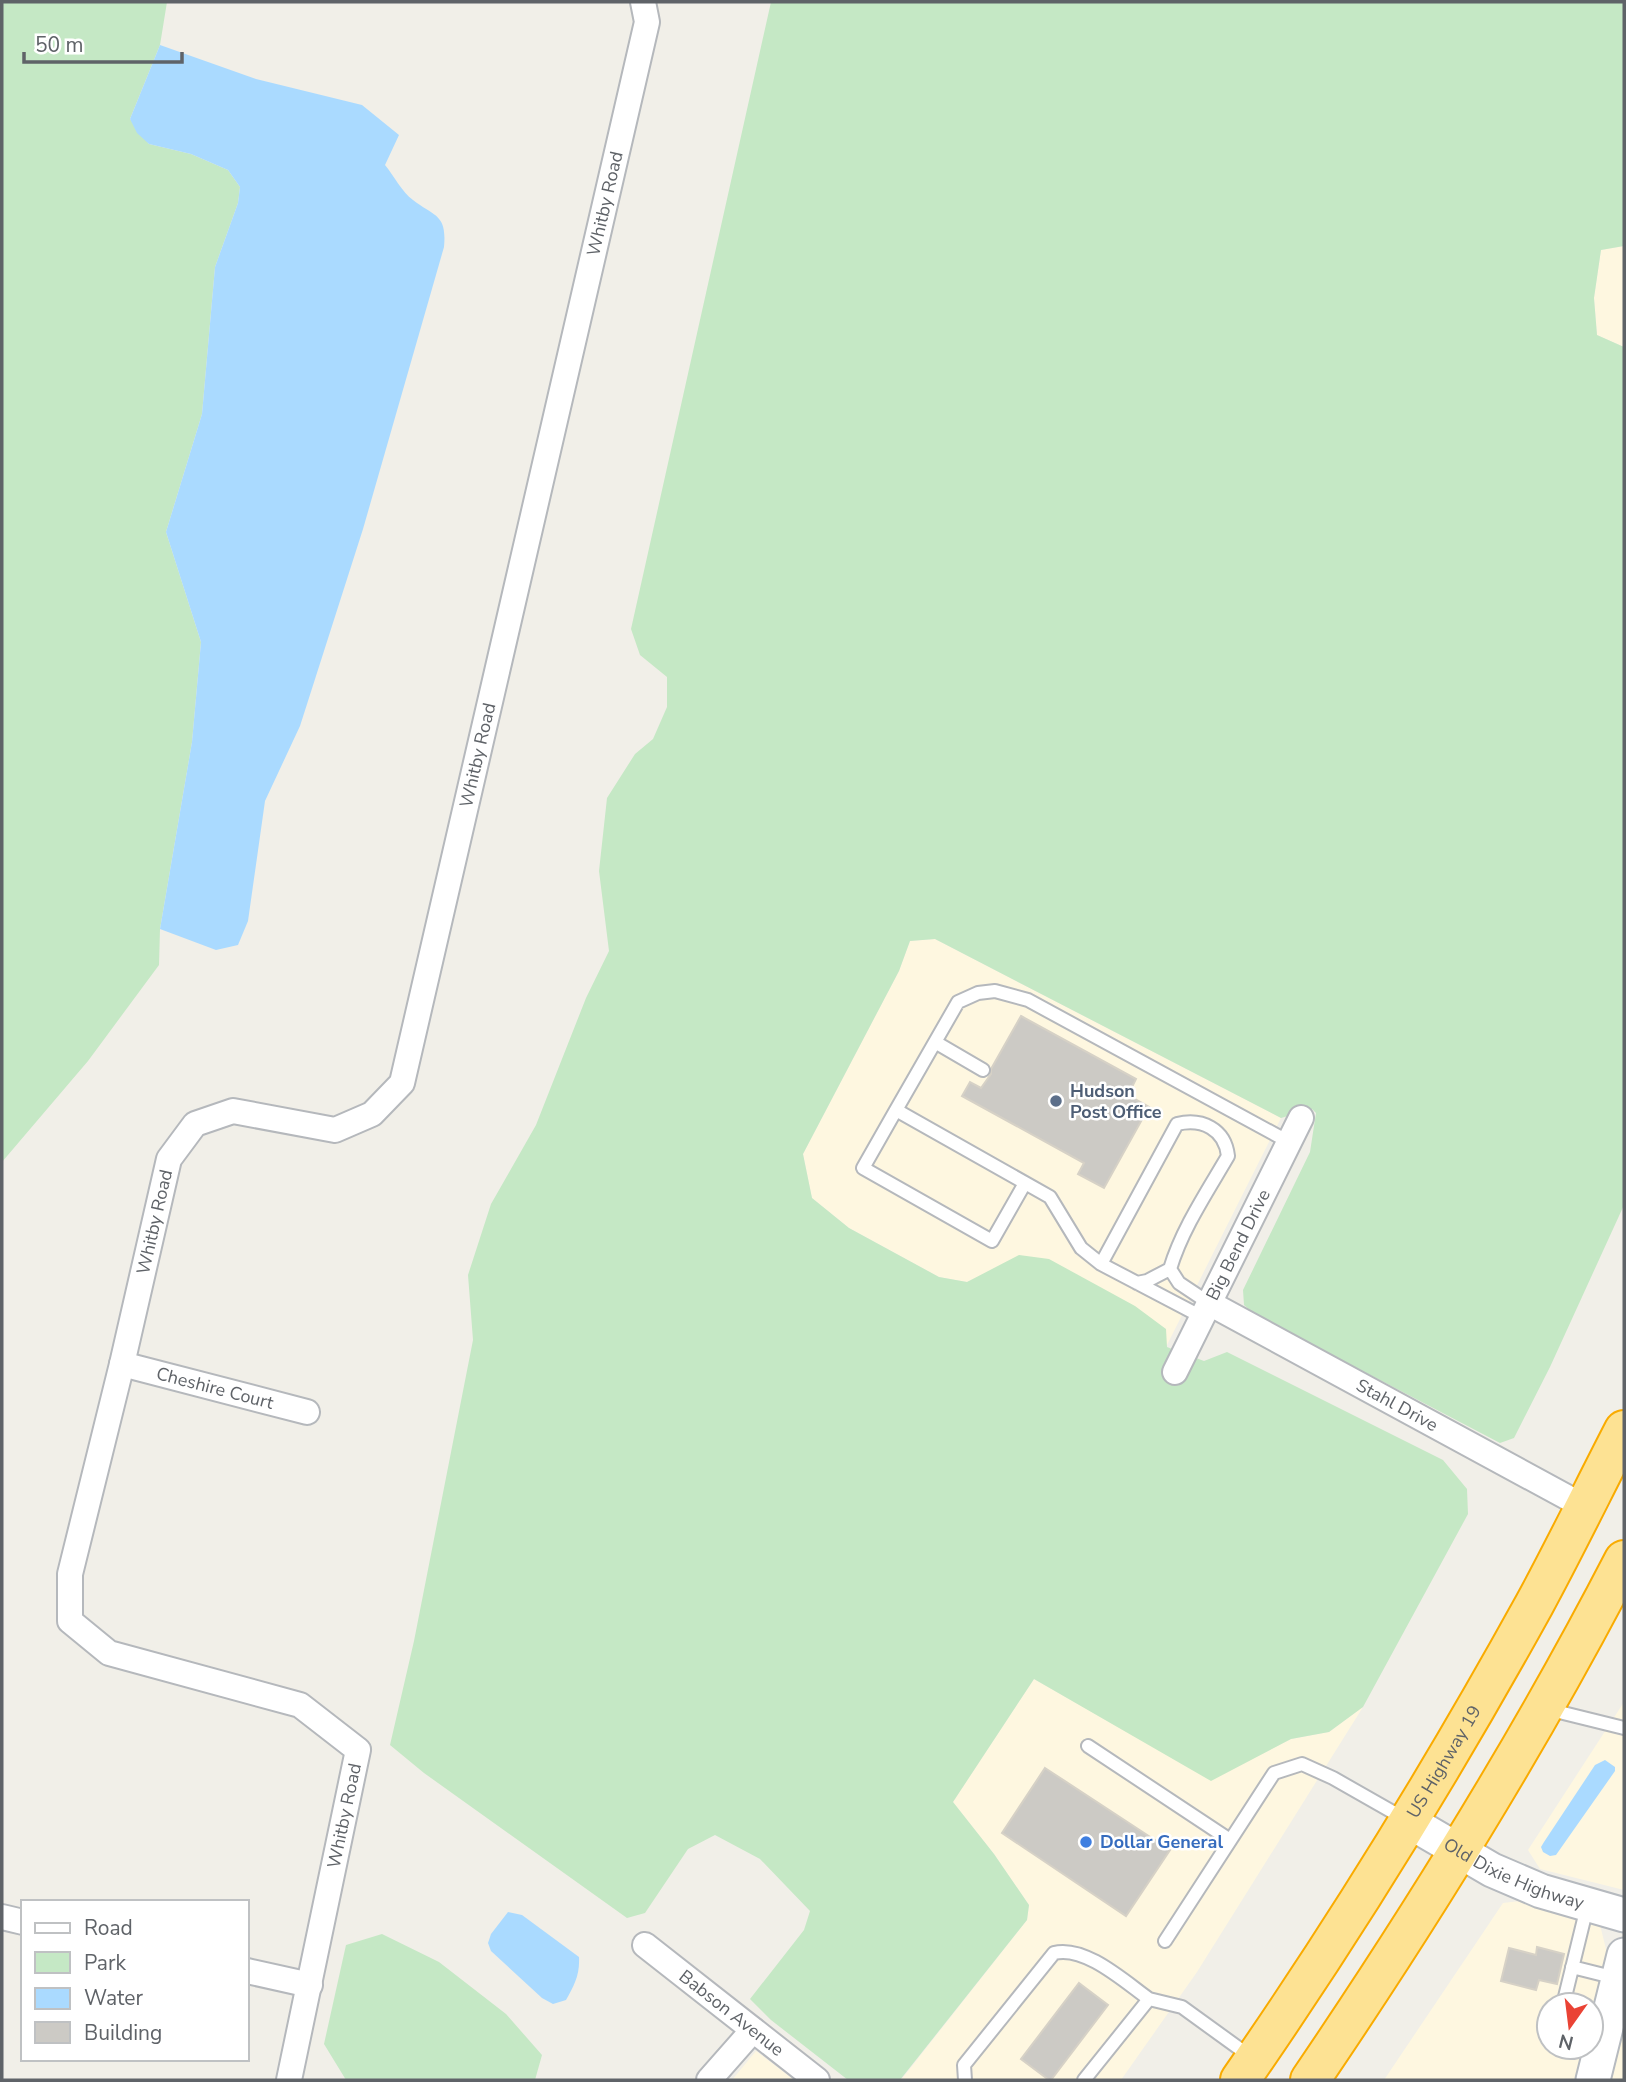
<svg xmlns="http://www.w3.org/2000/svg" width="1626" height="2082" font-family="'Nunito Sans',sans-serif">
	<rect width="100%" height="100%" fill="#f1efe8"/>
	<path fill="#fef7e0" d="M 1624,246 L 1624,347 L 1597,335 L 1594,298 L 1601,250 Z
		M 935,939 L 1281,1118 L 1166,1347 L 990,1272 L 967,1282 L 939,1277 L 849,1228 L 812,1198 L 803,1154 L 899,971 L 910,941 Z
		M 1034,1679 L 1211,1780 L 1291,1739 L 1329,1732 L 1363,1707 L 1197,1972 L 1121,2080 L 901,2080 L 1027,1920 L 1029,1905 L 994,1854 L 953,1802 Z
		M 1624,1702 L 1624,1890 L 1540,1869 L 1528,1850 Z
		M 1520,1901 L 1599,1921 L 1607,1953 L 1591,2015 L 1591,2005 L 1549,2005 L 1549,2047 L 1583,2047 L 1575,2080 L 1384,2080 L 1503,1903 Z
		M 1624,2009 L 1624,2080 L 1606,2080 Z
		M 756,2051 L 794,2080 L 732,2080 Z"/>
	<path fill="#c5e8c5" d="M 2,2 L 167,2 L 160,45 L 130,119 L 149,144 L 191,154 L 228,170 L 240,187 L 238,203 L 215,267 L 202,414 L 166,532 L 201,642 L 192,742 L 160,929 L 159,965 L 88,1061 L 2,1162 Z
		M 771,2 L 1624,2 L 1624,246 L 1601,250 L 1594,298 L 1597,335 L 1624,347 L 1624,1205 L 1550,1367 L 1514,1438 L 1500,1443 L 1254,1314 L 1244,1305 L 1243,1290 L 1310,1152 L 1316,1113 L 1312,1109 L 1281,1118 L 935,939 L 910,941 L 899,971 L 803,1154 L 812,1198 L 849,1228 L 939,1277 L 967,1282 L 1019,1255 L 1049,1259 L 1135,1306 L 1166,1329 L 1167,1347 L 1204,1361 L 1227,1352 L 1443,1460 L 1467,1489 L 1468,1514 L 1363,1707 L 1329,1732 L 1291,1739 L 1211,1781 L 1034,1679 L 953,1802 L 994,1854 L 1029,1905 L 1027,1920 L 900,2080 L 848,2080 L 771,2020 L 750,1999 L 804,1930 L 810,1911 L 760,1859 L 715,1835 L 688,1849 L 645,1913 L 627,1918 L 424,1773 L 390,1745 L 414,1641 L 473,1340 L 468,1275 L 491,1204 L 536,1125 L 586,998 L 609,951 L 599,871 L 607,798 L 635,754 L 653,739 L 667,707 L 667,677 L 640,655 L 631,629 Z
		M 382,1934 L 439,1962 L 506,2014 L 542,2055 L 535,2080 L 346,2080 L 324,2044 L 346,1945 Z"/>
	<path fill="#aadaff" d="M 160,45 L 256,79 L 362,105 L 399,135 L 385,165 C 394,176 402,192 413,200 C 435,217 447,214 444,247 L 363,529 L 300,726 L 265,801 L 248,921 L 238,945 L 216,950 L 160,929 L 192,742 L 201,642 L 166,532 L 202,414 L 215,267 L 238,203 L 240,187 L 228,170 L 191,154 L 149,144 L 137,133 L 130,119 Z
		M 1605,1760 L 1615,1767 L 1615,1771 L 1556,1855 L 1550,1856 L 1543,1852 L 1541,1847 L 1544,1842 L 1595,1765 Z
		M 508,1912 L 522,1915 L 579,1957 C 580,1975 574,1986 566,2000 L 553,2004 L 542,1998 L 491,1951 L 488,1943 L 491,1934 Z"/>
	<path fill="#cccac5" stroke="#d6d1c6" stroke-width="2" d="M 1021,1016 L 1136,1079 L 1128,1095 L 1149,1107 L 1104,1188 L 1078,1174 L 1084,1163 L 962,1096 L 970,1082 L 981,1088 L 991,1074 L 991,1069 Z
		M 1045,1768 L 1170,1850 L 1126,1916 L 1002,1833 Z
		M 1537,1947 L 1564,1954 L 1557,1984 L 1539,1980 L 1536,1990 L 1501,1981 L 1509,1948 L 1536,1955 Z
		M 1079,1983 L 1108,2005 L 1051,2080 L 1049,2080 L 1021,2059 Z"/>
	<g fill="none" stroke-linecap="round" stroke-linejoin="round">
		<g stroke="#b5b8bc" stroke-width="16">
			<path id="lane" d="M 935,1042 L 983,1070
				M 896,1110 L 863,1168 L 992,1241 L 1025,1183
				M 1101,1264 L 1177,1124 C 1202,1118 1225,1129 1228,1156 C 1207,1192 1182,1229 1170,1269 L 1179,1283 L 1209,1303
				M 1137,1283 L 1147,1281 L 1170,1269
				M 1202,1317 L 1101,1264 L 1081,1248 L 1050,1197 L 896,1110 L 958,1002 L 978,993 L 995,991 L 1028,1000 L 1289,1142
				M 1547,1709 L 1624,1728
				M 1088,1746 L 1230,1840
				M 1165,1941 L 1274,1773 L 1302,1764 L 1333,1778 L 1405,1819
				M 1572,1967 L 1616,1978
				M 1563,2005 L 1587,1907
				M 965,2080 L 964,2065 L 1054,1953 C 1085,1945 1125,1982 1149,1999
				M 1084,2080 L 1149,1999 L 1182,2007 L 1251,2057"/>
		</g>
		<g stroke="#b5b8bc" stroke-width="28">
			<g id="street">
				<path id="s1" d="M 1209,1303 L 1585,1507"/>
				<path id="s2" d="M 122,1364 L 307,1412"/>
				<path id="s3" d="M 1175,1372 L 1301,1118"/>
				<path d="M 2,1917 L 23,1922"/>
				<path id="s4" d="M 645,1945 L 817,2080"/>
				<path d="M 247,1971 L 310,1985"/>
				<path id="s5" d="M 289,2080 L 358,1750 L 300,1705 L 109,1653 L 70,1621 L 70,1574 L 122,1364 L 169,1159 L 195,1124 L 233,1111 L 335,1130 L 372,1114 L 402,1083 L 647,22 L 643,2"/>
				<path d="M 709,2080 L 753,2030"/>
			</g>
		</g>
		<g stroke="#b6babf" stroke-width="37">
			<g id="secondary">
				<path id="s6" d="M 1408,1821 L 1492,1870 L 1541,1891 L 1624,1915"/>
				<path d="M 1593,2080 L 1624,1955"/>
			</g>
		</g>
		<g stroke="#f9ab00" stroke-width="42">
			<g id="highway">
				<path id="s7" d="M 1240,2080 C 1346,1927 1444,1768 1534,1605 C 1565,1548 1594,1488 1624,1430"/>
				<path d="M 1310,2080 C 1424,1912 1531,1740 1624,1560"/>
			</g>
		</g>
		<use href="#lane" stroke="#fff" stroke-width="12"/>
		<use href="#street" stroke="#fff" stroke-width="24"/>
		<use href="#secondary" stroke="#fff" stroke-width="33"/>
		<use href="#highway" stroke="#fde293" stroke-width="38"/>
	</g>
	<circle fill="#5c6f8a" stroke="#fff" stroke-width="2.5" cx="1056" cy="1101" r="7"/>
	<circle fill="#3f7fe0" stroke="#fff" stroke-width="2.5" cx="1086" cy="1842" r="7"/>
	<g text-anchor="middle" stroke-width="5" stroke-linejoin="round" paint-order="stroke">
		<g font-size="18" fill="#5f6368" stroke="#fff">
			<text dy="6" stroke="none"><textPath href="#s5" startOffset="2306">Whitby Road</textPath></text>
			<text dy="6" stroke="none"><textPath href="#s5" startOffset="1740">Whitby Road</textPath></text>
			<text dy="6" stroke="none"><textPath href="#s5" startOffset="1068">Whitby Road</textPath></text>
			<text dy="6" stroke="none"><textPath href="#s3" startOffset="142">Big Bend Drive</textPath></text>
			<text dy="6" stroke="none"><textPath href="#s2" startOffset="96">Cheshire Court</textPath></text>
			<text dy="6" stroke="none"><textPath href="#s1" startOffset="214">Stahl Drive</textPath></text>
			<text dy="6" stroke="none"><textPath href="#s7" startOffset="378">US Highway 19</textPath></text>
			<text dy="6" stroke="none"><textPath href="#s5" startOffset="270">Whitby Road</textPath></text>
			<text dy="6" stroke="none"><textPath href="#s6" startOffset="119">Old Dixie Highway</textPath></text>
			<text dy="6" stroke="none"><textPath href="#s4" startOffset="110">Babson Avenue</textPath></text>
		</g>
		<g font-size="18" font-weight="bold" fill="#4e5e75" stroke="#fff" text-anchor="start">
			<text x="1070" y="1097">Hudson<tspan x="1070" dy="21">Post Office</tspan></text>
		</g>
		<g font-size="18" font-weight="bold" fill="#366cbe" stroke="#fff" text-anchor="start">
			<text x="1100" y="1848">Dollar General</text>
		</g>
	</g>
	<rect width="1626" height="2082" fill="none" stroke="#5f6368" stroke-width="7"/>
	<rect x="21" y="1900" width="228" height="161" fill="#ffffff" stroke="#bfc1c3" stroke-width="2"/>
	<rect x="35" y="1923" width="35" height="10" fill="#ffffff" stroke="#bfc1c3" stroke-width="2"/>
	<text x="84" y="1935" font-size="21" fill="#5f6368">Road</text>
	<rect x="35" y="1952" width="35" height="21" fill="#c5e8c5" stroke="#bfc1c3" stroke-width="2"/>
	<text x="84" y="1970" font-size="21" fill="#5f6368">Park</text>
	<rect x="35" y="1988" width="35" height="21" fill="#aadaff" stroke="#bfc1c3" stroke-width="2"/>
	<text x="84" y="2005" font-size="21" fill="#5f6368">Water</text>
	<rect x="35" y="2022" width="35" height="21" fill="#cccac5" stroke="#bfc1c3" stroke-width="2"/>
	<text x="84" y="2040" font-size="21" fill="#5f6368">Building</text>
	<g transform="translate(1570 2026) rotate(194)"><circle r="33" fill="#ffffff" stroke="#bfc1c3" stroke-width="2"/>
	<path d="M0-5L12 26L0 18L-12 26Z" fill="#ea4335"/>
	<text y="-10" font-size="19" font-weight="bold" text-anchor="middle" fill="#5f6368">N</text>
	</g>
	<path d="M24 52v10h158v-10" fill="none" stroke="#5f6368" stroke-width="3.5"/>
	<text x="35" y="52" font-size="21" fill="#5f6368" stroke="#ffffff" stroke-width="5" paint-order="stroke">50 m</text>
</svg>
